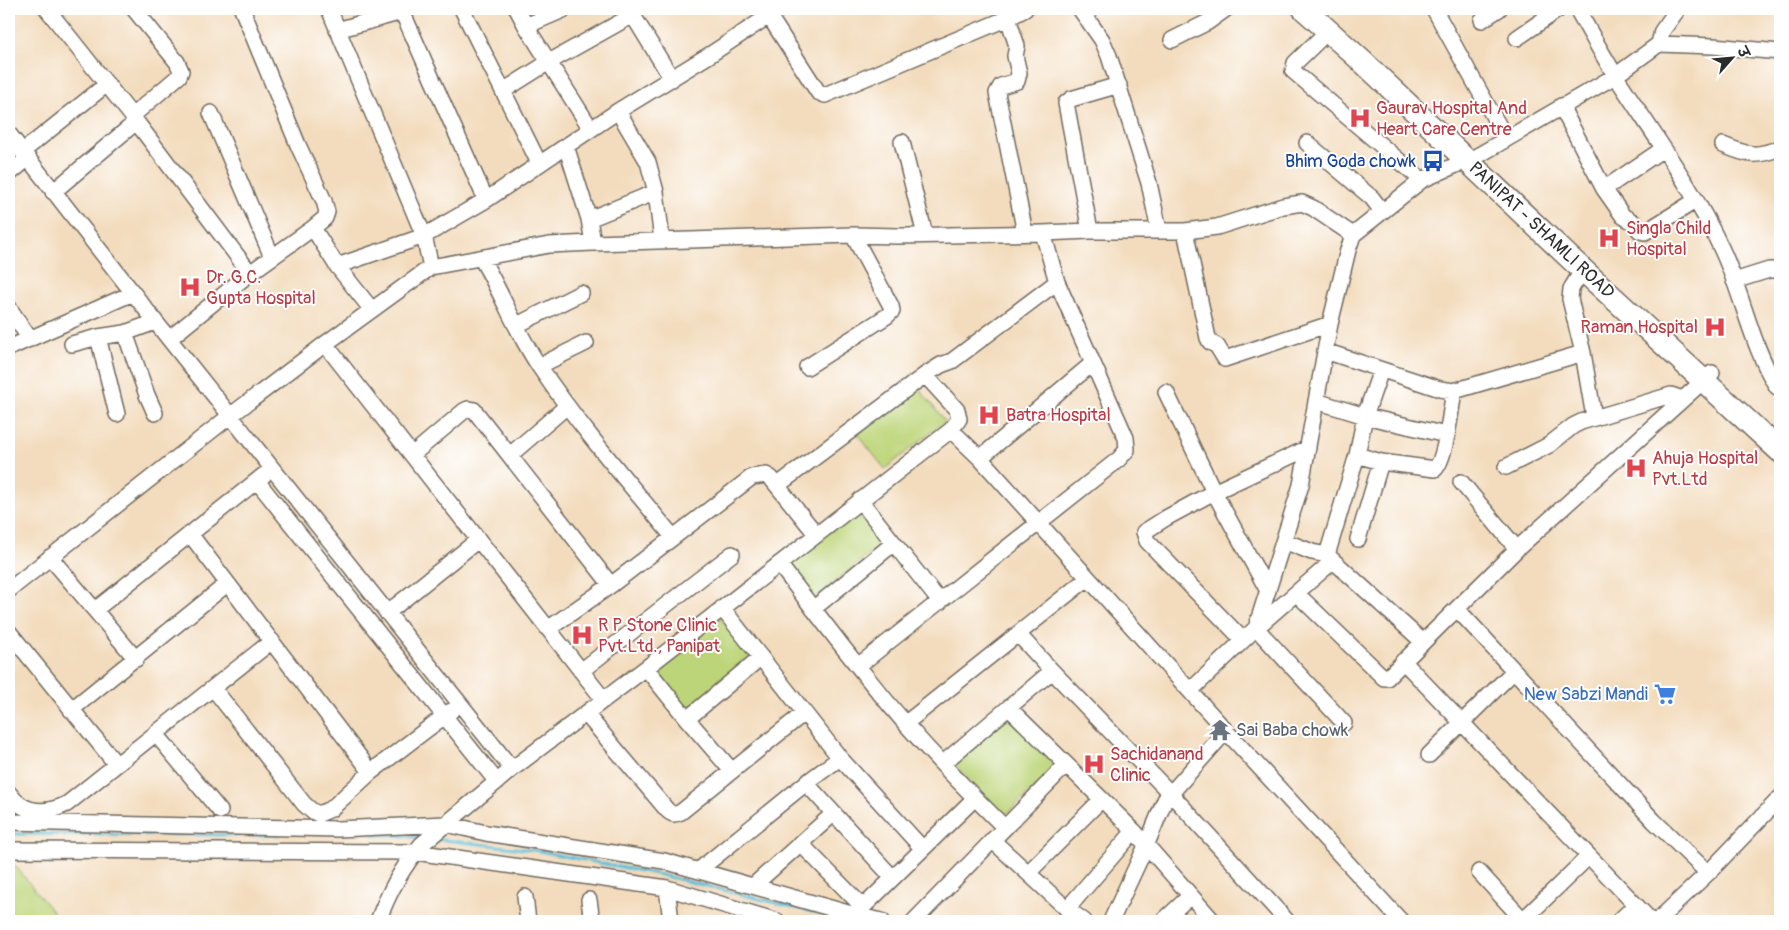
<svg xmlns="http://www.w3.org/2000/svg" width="1789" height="930" font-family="Pangolin,'Playpen Sans Deva',sans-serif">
	<rect width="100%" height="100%" fill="#fff"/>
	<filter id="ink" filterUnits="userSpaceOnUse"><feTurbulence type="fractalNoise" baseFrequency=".02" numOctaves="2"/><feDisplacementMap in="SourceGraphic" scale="10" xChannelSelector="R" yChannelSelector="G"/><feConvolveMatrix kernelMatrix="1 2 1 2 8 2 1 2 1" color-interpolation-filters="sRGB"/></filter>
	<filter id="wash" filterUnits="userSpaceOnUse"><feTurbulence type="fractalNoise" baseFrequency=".0096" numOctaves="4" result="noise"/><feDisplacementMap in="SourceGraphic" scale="20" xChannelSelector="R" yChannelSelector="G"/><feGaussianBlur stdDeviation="1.12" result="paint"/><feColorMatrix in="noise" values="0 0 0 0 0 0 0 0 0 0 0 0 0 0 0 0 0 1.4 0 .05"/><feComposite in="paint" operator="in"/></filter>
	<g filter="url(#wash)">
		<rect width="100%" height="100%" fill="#f3dcbd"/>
		<path fill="#bdd579" stroke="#748052" d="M 917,386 L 945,421 L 885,469 L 857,434 Z
			M 856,511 L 882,544 L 813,599 L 787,567 Z
			M 720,618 L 751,658 L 687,709 L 655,670 Z
			M 1009,715 L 1057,768 L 1003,817 L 955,765 Z
			M 9,858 L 60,921 L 9,921 Z"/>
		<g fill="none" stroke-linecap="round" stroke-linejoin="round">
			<path stroke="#5cc0da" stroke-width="3" d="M 9,834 L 279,835
				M 373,835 L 393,835 L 422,838
				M 435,839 L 533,850 L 661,875 L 846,920"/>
		</g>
	</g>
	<g filter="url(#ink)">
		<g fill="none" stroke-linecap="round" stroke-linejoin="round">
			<g stroke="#71695e" stroke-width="18">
				<path id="minor" d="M 47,9 L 132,116 L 250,273
					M 329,9 L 424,236 L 431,267
					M 401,9 L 486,200
					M 462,9 L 539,163
					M 517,9 L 526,26 L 591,129
					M 629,9 L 672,79
					M 1080,9 L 1102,40 L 1109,56 L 1149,183 L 1159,230
					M 1434,9 L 1506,139
					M 1577,9 C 1590,32 1603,56 1617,78 C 1653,134 1694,189 1722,250 C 1743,295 1751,345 1777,387
					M 769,16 L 818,92 L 825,95 L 1008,18 L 1025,9
					M 1008,18 L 1017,46 L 1015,56 L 1019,73 L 1017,81 L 1001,86 L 997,93 L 1025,233
					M 1482,20 L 1499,9
					M 526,26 L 565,9
					M 337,30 L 402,12
					M 1328,31 L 1295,63 L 1293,71 L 1422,180
					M 1517,38 L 1559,9
					M 1172,40 L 1208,22 L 1226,9
					M 1659,44 L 1662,31 L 1678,9
					M 503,91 L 549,62 L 633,15
					M 1561,106 L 1604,189 L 1623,216 L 1633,222 L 1640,231 L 1645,232 L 1695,201
					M 618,111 L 648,162 L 656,192 L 662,240
					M 211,113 L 272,257
					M 132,116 L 179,76 L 181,71 L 177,62 L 134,9
					M 9,134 L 169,339 L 512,769
					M 902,142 L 925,235
					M 1307,143 L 1372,198 L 1382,211
					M 1723,145 C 1747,155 1755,158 1780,148
					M 566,146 L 589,219 L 593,243
					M 22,152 L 107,84
					M 9,174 L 27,159
					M 1604,189 L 1663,149
					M 53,192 L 136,122
					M 589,219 L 656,192
					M 313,228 L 337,266 L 372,310
					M 1090,231 L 1066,103 L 1071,99 L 1119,85
					M 1185,231 L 1208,338 L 1210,342 L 1217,346 L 1225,359 L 1330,324
					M 481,258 C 502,293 516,332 539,366 C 579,426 627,481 673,537
					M 337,266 L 424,236 L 486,200 L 618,111 L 711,54 L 779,9
					M 1583,269 L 1571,289 L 1570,299 L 1583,353 L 1594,417
					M 1734,281 L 1769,270 L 1780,270
					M 9,308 L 30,339
					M 517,325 L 581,293
					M 125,333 L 147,395 L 155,413
					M 98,337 L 117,414
					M 169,339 L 250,273 L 313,228 L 325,218 L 327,212 L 324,201 L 298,145 L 242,9
					M 72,344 L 98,337 L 125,333 L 155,322
					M 325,344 L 604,700
					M 9,348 L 133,293
					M 1325,351 L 1440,389 L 1454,391 L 1583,353
					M 539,366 L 586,343
					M 807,367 L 887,316 L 892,311 L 891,306 L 853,235
					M 1166,392 L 1214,492 L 1268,591
					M 1316,401 L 1365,416 L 1446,435
					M 951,430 L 980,458 L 1226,731 L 1401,921
					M 412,455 L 464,411 L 468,409 L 474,410 L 611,585
					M 510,455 L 567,406
					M 1357,455 L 1381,462 L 1435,469 C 1446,459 1451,407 1454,391
					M 980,458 L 1093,363
					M 1506,467 L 1549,445 L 1573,426 L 1581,422 L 1671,395 L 1683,399
					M 257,481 L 497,782
					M 1461,482 L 1517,549
					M 778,485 L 925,375 L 941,365 L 952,361 L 1057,282
					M 860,500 L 940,602
					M 190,534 L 371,772
					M 1358,539 L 1381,462
					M 1284,541 L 1312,552 L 1327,555 L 1423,642
					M 1327,555 L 1357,455 L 1365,416 L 1381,370
					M 50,557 L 136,659
					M 1333,561 L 1256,628 L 1344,723
					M 779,564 C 831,632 883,702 943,765 C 963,786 984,807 1004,827
					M 9,590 L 230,416 L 325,344 L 431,267 L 549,245 L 593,243 L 853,235 L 898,236 L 1043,233 L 1090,231 L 1185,231 L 1217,227 L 1283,206 L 1302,203 L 1313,208 L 1353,235
					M 1297,594 L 1384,678 L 1387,678 L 1517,549 L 1712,373
					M 722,608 L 840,758 L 922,848
					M 813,609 L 894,543
					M 1457,609 L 1654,821 L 1708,873
					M 95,610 L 264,475
					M 387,613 L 478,540
					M 548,629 L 611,585 L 752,477 L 766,475 L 771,478 L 816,534
					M 9,632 L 116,764
					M 1019,635 L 1052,671 L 1170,793 L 1287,921
					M 1243,640 L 1147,541 L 1144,532 L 1166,518 L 1214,492 L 1308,448
					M 1403,661 L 1651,921
					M 858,666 L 1119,459 L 1127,450 L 1126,438 L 1057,282 L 1043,233
					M 646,668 L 687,719 L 732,771
					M 581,671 L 732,554
					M 213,688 L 304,804 L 312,811 L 319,814 L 331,809 L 371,772 L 451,711
					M 1190,691 L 1256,628 L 1301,485 L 1330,324 L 1348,250 L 1353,235 L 1422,180 L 1479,155 L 1615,76 L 1659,44 L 1713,46 L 1780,52
					M 1009,708 L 1134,831 L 1213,921
					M 71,710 L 227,584
					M 586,714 L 667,810 C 672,815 675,815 681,812 L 804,713
					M 687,719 L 761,657
					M 906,723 L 1088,578
					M 156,734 L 220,811
					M 1429,755 L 1514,671
					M 942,764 L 1052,671
					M 806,783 L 892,877
					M 9,793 C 24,815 46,814 67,804 L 272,641
					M 9,822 L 338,829 L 446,824 L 486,833 L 664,861 L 855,915 L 882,921
					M 992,840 L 1067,909 L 1084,921
					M 800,843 L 863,907
					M 9,850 L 415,852 L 667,888 L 777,921
					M 699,870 L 806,783 L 840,758
					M 1479,872 L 1524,921
					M 1028,873 L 1102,799
					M 753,886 L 833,814
					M 667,888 L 671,921
					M 525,897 L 528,921
					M 589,900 L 592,921
					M 1067,909 L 1134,831
					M 855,915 L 975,798
					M 1523,920 L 1588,857
					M 378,921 C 388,894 403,866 422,844 L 512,769 L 646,668 L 951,430 L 959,419 L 957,410 L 925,375
					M 914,921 L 1066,765
					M 1111,921 L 1146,846 L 1165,800 L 1226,731
					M 1163,921 L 1190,896
					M 1619,921 L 1636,905
					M 1657,921 L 1708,873 L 1780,798
					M 1778,921 L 1780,919"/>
			</g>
			<g stroke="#71695e" stroke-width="25">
				<path id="highway" d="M 1304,9 L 1364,63 L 1571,259 L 1780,451"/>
			</g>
			<use href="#minor" stroke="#fff" stroke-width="15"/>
			<use href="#highway" stroke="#fff" stroke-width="22"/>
		</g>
	</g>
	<defs>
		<g id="hospital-bare" transform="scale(1.725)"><path d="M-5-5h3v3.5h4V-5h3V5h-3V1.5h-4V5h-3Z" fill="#e0444e" stroke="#fff" stroke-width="2.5" paint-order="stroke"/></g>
		<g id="bus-bare" transform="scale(1.725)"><path d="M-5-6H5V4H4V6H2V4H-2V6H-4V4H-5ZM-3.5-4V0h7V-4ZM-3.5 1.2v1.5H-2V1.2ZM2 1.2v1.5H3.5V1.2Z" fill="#1a4fb4" stroke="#fff" stroke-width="2.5" paint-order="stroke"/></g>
		<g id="supermarket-bare" transform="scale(1.725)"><path d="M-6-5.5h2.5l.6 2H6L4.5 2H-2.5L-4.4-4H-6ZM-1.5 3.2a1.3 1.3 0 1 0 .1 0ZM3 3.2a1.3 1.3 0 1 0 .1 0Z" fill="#3f7fe0" stroke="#fff" stroke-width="2.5" paint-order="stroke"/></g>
		<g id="temple-bare" transform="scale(1.725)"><path d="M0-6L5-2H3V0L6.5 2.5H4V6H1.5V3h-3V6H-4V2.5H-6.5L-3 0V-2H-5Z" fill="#6b7280" stroke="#fff" stroke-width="2.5" paint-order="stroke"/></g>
	</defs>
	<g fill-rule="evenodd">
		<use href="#hospital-bare" x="1360" y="118"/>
		<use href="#bus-bare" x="1433" y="161"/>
		<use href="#hospital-bare" x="1609" y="238"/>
		<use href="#hospital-bare" x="190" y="287"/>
		<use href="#hospital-bare" x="1715" y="327"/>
		<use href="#hospital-bare" x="989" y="415"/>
		<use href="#hospital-bare" x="1636" y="468"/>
		<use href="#hospital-bare" x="582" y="635"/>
		<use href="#supermarket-bare" x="1665" y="694"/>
		<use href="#temple-bare" x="1220" y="730"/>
		<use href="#hospital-bare" x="1094" y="764"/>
	</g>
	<g text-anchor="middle" stroke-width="4" stroke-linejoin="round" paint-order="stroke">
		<g font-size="18" fill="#be3a42" stroke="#fff" text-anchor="start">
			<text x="1376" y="114">Gaurav Hospital And<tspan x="1376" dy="21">Heart Care Centre</tspan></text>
			<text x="1626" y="234">Singla Child<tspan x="1626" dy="21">Hospital</tspan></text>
			<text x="206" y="283">Dr. G.C.<tspan x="206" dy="21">Gupta Hospital</tspan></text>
			<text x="1698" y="333" text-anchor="end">Raman Hospital</text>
			<text x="1006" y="421">Batra Hospital</text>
			<text x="1652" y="464">Ahuja Hospital<tspan x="1652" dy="21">Pvt.Ltd</tspan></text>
			<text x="598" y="631">R P Stone Clinic<tspan x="598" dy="21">Pvt.Ltd., Panipat</tspan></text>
			<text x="1110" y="760">Sachidanand<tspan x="1110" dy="21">Clinic</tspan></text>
		</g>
		<g font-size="18" fill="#164399" stroke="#fff" text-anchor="end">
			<text x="1416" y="167">Bhim Goda chowk</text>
		</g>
		<g font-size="18" fill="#2b2b2b" stroke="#fff">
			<text transform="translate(1542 230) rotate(43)" y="6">PANIPAT - SHAMLI ROAD</text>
		</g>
		<g font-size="18" fill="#366cbe" stroke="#fff" text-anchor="end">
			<text x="1648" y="700">New Sabzi Mandi</text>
		</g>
		<g font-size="18" fill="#5b616d" stroke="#fff" text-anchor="start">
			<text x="1236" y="736">Sai Baba chowk</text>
		</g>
	</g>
	<rect width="1789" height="930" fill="none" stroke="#fff" stroke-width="30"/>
	<g transform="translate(1732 58) rotate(63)" stroke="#ffffff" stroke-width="4" paint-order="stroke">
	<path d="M0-4L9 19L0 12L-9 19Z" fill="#2b2b2b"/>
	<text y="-8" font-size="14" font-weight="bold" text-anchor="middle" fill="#2b2b2b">उ</text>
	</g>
</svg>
